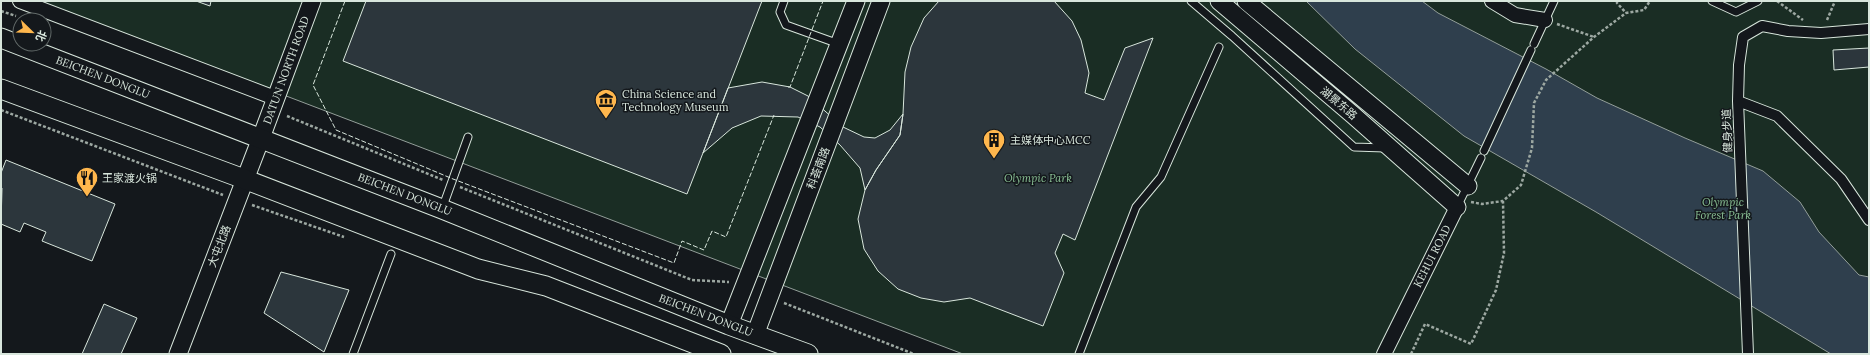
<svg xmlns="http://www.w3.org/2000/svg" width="1870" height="355" font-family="Lora,'Noto Sans SC',serif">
	<rect width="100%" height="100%" fill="#14181c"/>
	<path fill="#1a2d24" stroke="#939e99" d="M 37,1 L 1869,1 L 1869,354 L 963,354 Z"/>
	<path fill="#2f3f4d" stroke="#939e99" d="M 1306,1 L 1422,1 L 1438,13 L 1546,69 L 1597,98 L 1685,138 L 1763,171 L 1800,202 L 1819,232 L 1859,275 L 1869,277 L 1869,354 L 1831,354 L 1596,212 L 1464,136 L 1355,49 Z"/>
	<path fill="#2c363c" stroke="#d8e6dc" d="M 196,1 L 211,1 L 210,6 Z
		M 366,1 L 762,1 L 687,194 L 343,61 Z
		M 939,1 L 1054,1 L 1072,21 L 1081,40 L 1089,73 L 1085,93 L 1104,100 L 1125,48 L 1153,38 L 1075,240 L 1063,234 L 1055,253 L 1064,273 L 1043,326 L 970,298 L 944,302 L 921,298 L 898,289 L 878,271 L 864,249 L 858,219 L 865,190 L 876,170 L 900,135 L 903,114 L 905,72 L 911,47 L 924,18 Z
		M 1869,48 L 1869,67 L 1834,70 L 1833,50 Z
		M 762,82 L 790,87 L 808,96 L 843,127 L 864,137 L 875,138 L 890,130 L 903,114 L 900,135 L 876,170 L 865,190 L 860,168 L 840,145 L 820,127 L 798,117 L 761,116 L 732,128 L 703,153 L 728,88 Z
		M 6,160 L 115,204 L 92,261 L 42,241 L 46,232 L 24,223 L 20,232 L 1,224 L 2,188 L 1,187 L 1,173 Z
		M 281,272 L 349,290 L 324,352 L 264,313 Z
		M 104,304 L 137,318 L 121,354 L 82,354 Z"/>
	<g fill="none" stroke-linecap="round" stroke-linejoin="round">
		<g stroke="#d8e6dc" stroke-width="9">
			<path id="service" d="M 784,1 L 780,12 L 786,25 L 839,44
				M 1191,1 L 1232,36 L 1354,147 L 1385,148
				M 1712,1 L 1736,12 L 1758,1
				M 1534,44 L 1554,1
				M 1484,151 L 1531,50
				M 1457,207 L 1481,158
				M 442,209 L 468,137
				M 353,354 L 391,254
				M 1079,354 L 1136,207 L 1161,177 L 1219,47"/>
		</g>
		<g stroke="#d8e6dc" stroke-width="12">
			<path id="pedestrian" d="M 1738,101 L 1777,116 L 1841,179 L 1869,220
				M 1748,354 L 1738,101 L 1739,65 L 1743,37 L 1762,26 L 1788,31 L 1821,33 L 1869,29"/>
		</g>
		<g stroke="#d8e6dc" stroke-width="16">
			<path id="minor" d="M 20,1 L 275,98
				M 1492,1 L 1515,15 L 1545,20
				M 1384,354 L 1457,207"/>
		</g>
		<g stroke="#d8e6dc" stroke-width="19">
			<path id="tertiary" d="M 1219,1 L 1353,115 L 1457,207
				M 1246,1 L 1468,186
				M 729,325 L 856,1
				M 755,335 L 881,1
				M 178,354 L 261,138 L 312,1"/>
		</g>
		<g stroke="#d8e6dc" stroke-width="21">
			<path id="secondary" d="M 1,38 L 442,209 L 729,325 L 808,354
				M 1,89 L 244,179 L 478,269 L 546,286 L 721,354"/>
		</g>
		<path stroke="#9da8a2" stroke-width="2.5" stroke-dasharray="3 2" stroke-linecap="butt" d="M 1617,1 L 1617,3 L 1626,13
			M 1777,1 L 1803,20
			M 1,11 L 16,16
			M 1827,20 L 1835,1
			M 1557,24 L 1594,37
			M 1,110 L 223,195
			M 287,116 L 443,180
			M 460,187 L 692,280 L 729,282
			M 1471,202 L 1482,204 L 1503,201 L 1521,185 L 1532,148 L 1534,103 L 1546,80 L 1594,37 L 1626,13 L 1644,10 L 1650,1
			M 252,205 L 344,237
			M 784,303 L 914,354
			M 1411,354 L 1425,324 L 1471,344 L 1496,290 L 1504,253 L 1503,201"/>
		<use href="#service" stroke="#14181c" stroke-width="7"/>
		<use href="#pedestrian" stroke="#14181c" stroke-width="10"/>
		<use href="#minor" stroke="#14181c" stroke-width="14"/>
		<use href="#tertiary" stroke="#14181c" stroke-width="17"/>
		<use href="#secondary" stroke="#14181c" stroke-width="19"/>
		<path stroke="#d8e6dc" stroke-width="1" stroke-dasharray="5 2" stroke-linecap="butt" d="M 345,1 L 313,85 L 336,130 L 453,179 L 674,263 L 682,241 L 704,250 L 712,231 L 726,237 L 774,115
			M 788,87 L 790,87 L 823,1"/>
	</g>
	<defs>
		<g id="museum-pin" transform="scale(1.15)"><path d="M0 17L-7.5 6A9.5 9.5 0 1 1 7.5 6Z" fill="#ffb74d" stroke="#14181c"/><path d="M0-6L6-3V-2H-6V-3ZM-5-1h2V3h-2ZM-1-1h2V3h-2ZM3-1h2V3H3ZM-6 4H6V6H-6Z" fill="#111"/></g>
		<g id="building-pin" transform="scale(1.15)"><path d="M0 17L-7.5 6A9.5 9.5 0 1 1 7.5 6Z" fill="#ffb74d" stroke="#14181c"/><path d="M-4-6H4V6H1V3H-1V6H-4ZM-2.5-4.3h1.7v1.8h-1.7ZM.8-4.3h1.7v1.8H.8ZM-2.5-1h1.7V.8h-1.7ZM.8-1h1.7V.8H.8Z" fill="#111"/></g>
		<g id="restaurant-pin" transform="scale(1.15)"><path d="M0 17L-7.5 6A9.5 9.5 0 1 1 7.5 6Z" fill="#ffb74d" stroke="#14181c"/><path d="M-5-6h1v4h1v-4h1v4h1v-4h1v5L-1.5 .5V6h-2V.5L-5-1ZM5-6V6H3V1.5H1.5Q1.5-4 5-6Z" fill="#111"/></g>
	</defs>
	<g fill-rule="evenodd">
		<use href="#museum-pin" x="606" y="100"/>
		<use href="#building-pin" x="994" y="140"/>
		<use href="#restaurant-pin" x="87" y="178"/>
	</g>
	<g text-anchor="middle" stroke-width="3" stroke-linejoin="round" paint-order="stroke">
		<g font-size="11" fill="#d8e6dc" stroke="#14181c">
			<text transform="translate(286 70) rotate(-70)" y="4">DATUN NORTH ROAD</text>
			<text transform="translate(103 77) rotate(21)" y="4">BEICHEN DONGLU</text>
			<text transform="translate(1339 103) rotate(40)" y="4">湖景东路</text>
			<text transform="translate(1727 131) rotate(-92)" y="4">健身步道</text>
			<text transform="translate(818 168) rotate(-69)" y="4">科荟南路</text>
			<text transform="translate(405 194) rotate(21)" y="4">BEICHEN DONGLU</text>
			<text transform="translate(219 246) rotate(-69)" y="4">大屯北路</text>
			<text transform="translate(1432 256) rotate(-63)" y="4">KEHUI ROAD</text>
			<text transform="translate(706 315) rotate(21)" y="4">BEICHEN DONGLU</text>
		</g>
		<g font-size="11" fill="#d8e6dc" stroke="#14181c" text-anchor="start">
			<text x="622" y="98">China Science and<tspan x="622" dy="13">Technology Museum</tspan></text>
			<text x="1010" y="144">主媒体中心MCC</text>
			<text x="102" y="182">王家渡火锅</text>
		</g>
		<g font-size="11" font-style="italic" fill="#8ac095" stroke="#14181c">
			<text x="1038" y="182">Olympic Park</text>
			<text x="1723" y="206">Olympic<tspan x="1723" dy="13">Forest Park</tspan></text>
		</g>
	</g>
	<rect width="1870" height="355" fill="none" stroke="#d8e6dc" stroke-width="4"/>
	<g transform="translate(32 32) rotate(113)"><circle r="19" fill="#14181c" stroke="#626a69"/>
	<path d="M0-3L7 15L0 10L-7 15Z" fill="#ffb74d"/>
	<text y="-6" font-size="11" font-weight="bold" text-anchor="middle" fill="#d8e6dc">北</text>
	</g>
</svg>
